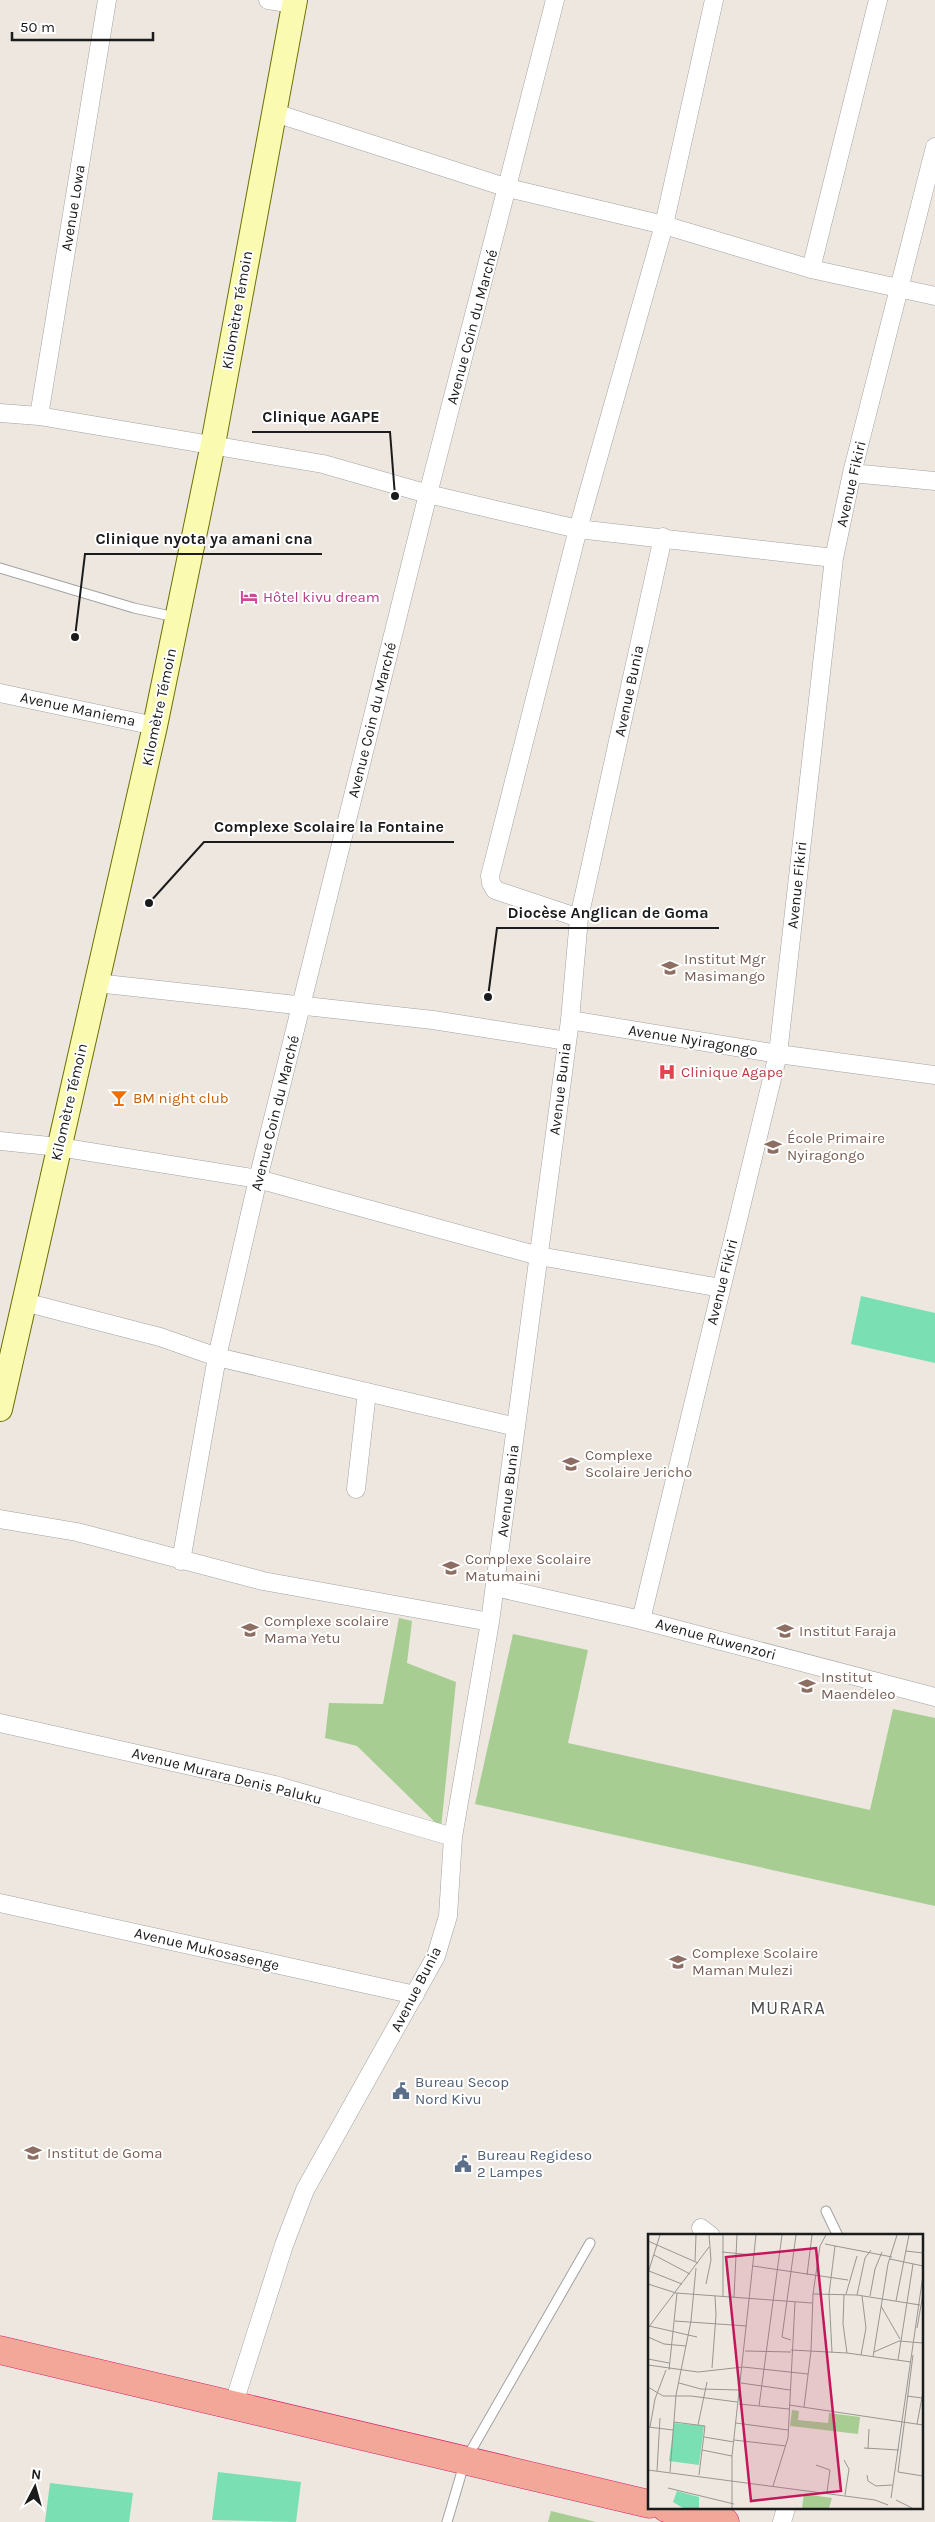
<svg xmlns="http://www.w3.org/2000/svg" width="935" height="2522" font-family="Karla,sans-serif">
	<rect width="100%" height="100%" fill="#ede7df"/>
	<path fill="#a7cd93" d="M 399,1618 L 412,1621 L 407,1663 L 456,1682 L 441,1828 L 357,1746 L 325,1738 L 329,1703 L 383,1704 Z
		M 513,1634 L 588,1650 L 568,1743 L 870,1810 L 893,1709 L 935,1718 L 935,1906 L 475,1804 Z
		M 551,2511 L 596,2522 L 548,2522 Z"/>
	<path fill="#7adfb2" d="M 861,1296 L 935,1313 L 935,1363 L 851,1344 Z
		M 218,2472 L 301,2482 L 296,2522 L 212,2520 Z
		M 50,2483 L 133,2493 L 129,2522 L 45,2522 Z"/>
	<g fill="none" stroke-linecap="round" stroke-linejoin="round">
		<g stroke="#a2a2a2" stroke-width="11">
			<path id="service" d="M 0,568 L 134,608 L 175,617
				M 826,2211 L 838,2236
				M 447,2522 L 465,2461 L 590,2243"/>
		</g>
		<g stroke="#a2a2a2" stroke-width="19">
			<path id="minor" d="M 268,0 L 294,4
				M 272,112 L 508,188 L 664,225 L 811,269 L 935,296
				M 811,269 L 878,0
				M 0,413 L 39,416 L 323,464 L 428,494 L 578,529 L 834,558
				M 39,416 L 107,0
				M 852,473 L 935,481
				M 0,693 L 155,726
				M 579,918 L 495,890 L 491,883 L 490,876 L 578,529 L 664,225 L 714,0
				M 96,983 L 433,1020 L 567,1041
				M 570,1020 L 778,1054 L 935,1075
				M 0,1141 L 59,1147 L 258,1179 L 539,1256 L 721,1288
				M 24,1302 L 160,1337 L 217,1357 L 516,1427
				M 356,1489 L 367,1392
				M 0,1519 L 77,1532 L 263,1581 L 490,1622
				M 181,1561 L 217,1357 L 258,1179 L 428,494 L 555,0
				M 495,1587 L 641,1620 L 935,1697
				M 641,1620 L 778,1054 L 834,558 L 852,473 L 935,147
				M 0,1723 L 275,1785 L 453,1837
				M 0,1903 L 415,1995
				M 701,2228 L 711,2236
				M 233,2406 L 284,2245 L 305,2190 L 436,1956 L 448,1916 L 453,1837 L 490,1622 L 570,1020 L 579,918 L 663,537
				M 782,2522 L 786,2508"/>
		</g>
		<g stroke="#6b7003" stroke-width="26">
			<path id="secondary" d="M 0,1409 L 155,726 L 213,444 L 295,0"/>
		</g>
		<g stroke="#d72069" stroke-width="29">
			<path id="trunk" d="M 0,2350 L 649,2504
				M 666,2508 L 725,2522"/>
		</g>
		<use href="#service" stroke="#fff" stroke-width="9"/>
		<use href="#minor" stroke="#fff" stroke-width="18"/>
		<use href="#secondary" stroke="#fafab0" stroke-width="24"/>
		<use href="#trunk" stroke="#f2a798" stroke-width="28"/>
	</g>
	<defs>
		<g id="hotel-bare" transform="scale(1.35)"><path d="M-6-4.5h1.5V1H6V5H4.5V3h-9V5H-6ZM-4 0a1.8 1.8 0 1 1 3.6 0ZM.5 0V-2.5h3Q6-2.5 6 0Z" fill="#d1479c" stroke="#fff" stroke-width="2.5" paint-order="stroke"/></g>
		<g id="school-bare" transform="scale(1.35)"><path d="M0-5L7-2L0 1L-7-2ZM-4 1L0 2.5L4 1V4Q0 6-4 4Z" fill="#8d6e63" stroke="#fff" stroke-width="2.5" paint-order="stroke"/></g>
		<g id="hospital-bare" transform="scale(1.35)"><path d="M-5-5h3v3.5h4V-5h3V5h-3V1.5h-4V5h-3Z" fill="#e0444e" stroke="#fff" stroke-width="2.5" paint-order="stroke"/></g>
		<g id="bar-bare" transform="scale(1.35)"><path d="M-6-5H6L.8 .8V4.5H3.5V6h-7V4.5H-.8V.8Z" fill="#e8710a" stroke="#fff" stroke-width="2.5" paint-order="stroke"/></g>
		<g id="civic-bare" transform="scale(1.35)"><path d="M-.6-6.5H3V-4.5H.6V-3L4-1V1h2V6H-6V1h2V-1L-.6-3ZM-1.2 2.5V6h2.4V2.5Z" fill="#5c6f8a" stroke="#fff" stroke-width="2.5" paint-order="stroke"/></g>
	</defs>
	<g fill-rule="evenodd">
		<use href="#hotel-bare" x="249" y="597"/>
		<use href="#school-bare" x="670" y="968"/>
		<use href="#hospital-bare" x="667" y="1072"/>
		<use href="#bar-bare" x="119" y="1098"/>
		<use href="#school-bare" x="773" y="1147"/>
		<use href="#school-bare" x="571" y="1464"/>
		<use href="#school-bare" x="451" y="1568"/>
		<use href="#school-bare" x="250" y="1630"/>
		<use href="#school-bare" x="785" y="1631"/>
		<use href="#school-bare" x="807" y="1686"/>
		<use href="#school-bare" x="678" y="1962"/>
		<use href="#civic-bare" x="401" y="2091"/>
		<use href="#school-bare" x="33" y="2153"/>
		<use href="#civic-bare" x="463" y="2164"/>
	</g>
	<g text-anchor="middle" stroke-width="4" stroke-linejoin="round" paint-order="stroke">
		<g font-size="15" fill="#1b1b1b" stroke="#fff">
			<text transform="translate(73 208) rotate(-81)" y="5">Avenue Lowa</text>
			<text transform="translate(237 310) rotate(-80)" y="5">Kilomètre Témoin</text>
			<text transform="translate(472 327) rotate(-75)" y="5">Avenue Coin du Marché</text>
			<text transform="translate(851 484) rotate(-77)" y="5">Avenue Fikiri</text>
			<text transform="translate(629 691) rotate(-78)" y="5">Avenue Bunia</text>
			<text transform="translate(159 707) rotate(-78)" y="5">Kilomètre Témoin</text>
			<text transform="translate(78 709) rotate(12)" y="5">Avenue Maniema</text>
			<text transform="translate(372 720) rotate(-76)" y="5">Avenue Coin du Marché</text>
			<text transform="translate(797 885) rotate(-84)" y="5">Avenue Fikiri</text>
			<text transform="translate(693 1040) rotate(9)" y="5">Avenue Nyiragongo</text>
			<text transform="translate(560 1089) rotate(-83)" y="5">Avenue Bunia</text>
			<text transform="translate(69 1102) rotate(-77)" y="5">Kilomètre Témoin</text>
			<text transform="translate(275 1113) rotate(-76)" y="5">Avenue Coin du Marché</text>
			<text transform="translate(722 1282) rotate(-76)" y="5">Avenue Fikiri</text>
			<text transform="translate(508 1491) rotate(-83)" y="5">Avenue Bunia</text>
			<text transform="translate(716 1639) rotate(15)" y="5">Avenue Ruwenzori</text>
			<text transform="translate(227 1776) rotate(14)" y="5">Avenue Murara Denis Paluku</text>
			<text transform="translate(207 1949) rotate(13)" y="5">Avenue Mukosasenge</text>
			<text transform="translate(416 1989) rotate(-63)" y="5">Avenue Bunia</text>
		</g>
		<g font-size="15" fill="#b23c85" stroke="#fff" text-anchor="start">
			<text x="263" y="602">Hôtel kivu dream</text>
		</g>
		<g font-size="15" fill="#785e54" stroke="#fff" text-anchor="start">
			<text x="684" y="964">Institut Mgr<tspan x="684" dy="17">Masimango</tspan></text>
			<text x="787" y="1143">École Primaire<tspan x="787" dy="17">Nyiragongo</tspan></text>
			<text x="585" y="1460">Complexe<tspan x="585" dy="17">Scolaire Jericho</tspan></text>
			<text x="465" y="1564">Complexe Scolaire<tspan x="465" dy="17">Matumaini</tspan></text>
			<text x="264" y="1626">Complexe scolaire<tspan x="264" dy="17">Mama Yetu</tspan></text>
			<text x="799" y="1636">Institut Faraja</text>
			<text x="821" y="1682">Institut<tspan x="821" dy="17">Maendeleo</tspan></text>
			<text x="692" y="1958">Complexe Scolaire<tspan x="692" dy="17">Maman Mulezi</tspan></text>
			<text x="47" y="2158">Institut de Goma</text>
		</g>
		<g font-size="15" fill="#be3a42" stroke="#fff" text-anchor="start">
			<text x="681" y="1077">Clinique Agape</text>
		</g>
		<g font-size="15" fill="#c56008" stroke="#fff" text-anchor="start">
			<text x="133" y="1103">BM night club</text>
		</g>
		<g font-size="15" fill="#4e5e75" stroke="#fff" text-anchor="start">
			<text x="415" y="2087">Bureau Secop<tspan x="415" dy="17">Nord Kivu</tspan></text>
			<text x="477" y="2160">Bureau Regideso<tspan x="477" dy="17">2 Lampes</tspan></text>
		</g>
		<g font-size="18" letter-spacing="1" fill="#4e4e4e" stroke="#fff">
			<text x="788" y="2014">MURARA</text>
		</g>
	</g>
	<g transform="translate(648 2234)">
		<rect width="275" height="275" fill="#ede7df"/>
		<path d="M 144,176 L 151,177 L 150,186 L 180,189 L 181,179 L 212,183 L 210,200 L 142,192 ZM 156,260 L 184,264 L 181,274 L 154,274 Z" fill="#a7cd93"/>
		<path d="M 26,189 L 56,192 L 51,231 L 21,227 ZM 29,257 L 51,263 L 51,274 L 35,274 L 25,268 Z" fill="#7adfb2"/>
		<path fill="none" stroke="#999591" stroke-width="1" d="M 75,1 L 75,63M 0,7 L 50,29M 177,10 L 244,23M 258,17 L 275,19M 74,18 L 105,21M 6,21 L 42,40M 242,25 L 275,32M 47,27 L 48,1M 105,32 L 200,46M 1,37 L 34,50M 0,39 L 12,1M 159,41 L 164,1M 0,50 L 28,59 L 164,69M 58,50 L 63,26 L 61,1M 165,60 L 209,61 L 272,71M 198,60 L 209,22M 196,61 L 195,90 L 199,119M 209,61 L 217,24 L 223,16M 222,62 L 227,35 L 234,18M 86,63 L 89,1M 248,67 L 261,1M 233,72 L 252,105M 27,87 L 99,92M 1,92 L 49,103M 0,94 L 61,13M 269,94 L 275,60M 0,103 L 16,110 L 38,112M 143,106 L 134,103 L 148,1M 143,116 L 199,119 L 263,128M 97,117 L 143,118M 184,118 L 181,60 L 187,12M 226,118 L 251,107 L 275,109M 213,121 L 218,94 L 214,62M 225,123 L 240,30 L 249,1M 0,125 L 21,129M 250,126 L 265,30M 0,131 L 50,138 L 95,133 L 160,140M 64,134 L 68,81 L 67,62M 21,136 L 29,59M 31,149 L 53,155 L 91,156M 93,149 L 142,156M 0,153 L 15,162 L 43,162 L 89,168M 259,162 L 274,164M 91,170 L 141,175M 141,171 L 275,191M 111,172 L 134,1M 156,173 L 163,117 L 165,60 L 172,12 L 178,1M 26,188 L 57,192 L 51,241M 88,189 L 140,196M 269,190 L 275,158M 50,191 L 59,148M 0,193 L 25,196M 2,193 L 7,165 L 18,136M 56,203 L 86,208M 86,206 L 138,212M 216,214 L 251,216M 220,215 L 221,195M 54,216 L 84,222M 196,226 L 201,235 L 197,261M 168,231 L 182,236 L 179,258M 0,236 L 227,266 L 240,271M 9,237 L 12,184M 22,238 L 28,161 L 43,87 L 48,34M 250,238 L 275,242M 250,238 L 265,121M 219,241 L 220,247 L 228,252 L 244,251M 125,252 L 140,204 L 147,68M 20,254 L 86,270M 243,264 L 275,41M 248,266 L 264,274M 84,274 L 84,222 L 108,1"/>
		<path fill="#c2185b" fill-opacity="0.15" stroke="#c2185b" stroke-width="2.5" d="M 168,14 L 193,257 L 103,267 L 78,23 Z"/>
		<rect width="275" height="275" fill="none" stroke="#1b1b1b" stroke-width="2.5"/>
	</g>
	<path fill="none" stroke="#1b1b1b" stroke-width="2" d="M395 496L390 432H252M75 637L85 554H322M149 903L204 842H454M488 997L497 928H719"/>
	<g fill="#1b1b1b" stroke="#fff" stroke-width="2">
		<circle cx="395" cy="496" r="5"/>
		<circle cx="75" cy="637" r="5"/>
		<circle cx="149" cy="903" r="5"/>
		<circle cx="488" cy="997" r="5"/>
	</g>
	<g font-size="16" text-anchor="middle" font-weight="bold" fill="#1b1b1b" stroke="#fff" stroke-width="4" stroke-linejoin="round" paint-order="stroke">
		<text x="321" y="422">Clinique AGAPE</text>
		<text x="204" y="544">Clinique nyota ya amani cna</text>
		<text x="329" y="832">Complexe Scolaire la Fontaine</text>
		<text x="608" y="918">Diocèse Anglican de Goma</text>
	</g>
	<g transform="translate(35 2487) rotate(6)" stroke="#ffffff" stroke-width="4" paint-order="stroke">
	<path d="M0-4L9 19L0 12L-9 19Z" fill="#1b1b1b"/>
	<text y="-8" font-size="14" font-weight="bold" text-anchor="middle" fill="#1b1b1b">N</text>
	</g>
	<path d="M12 32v8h141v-8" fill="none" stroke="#1b1b1b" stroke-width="2.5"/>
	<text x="20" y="32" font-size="15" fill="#1b1b1b" stroke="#ffffff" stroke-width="4" paint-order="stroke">50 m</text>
</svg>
